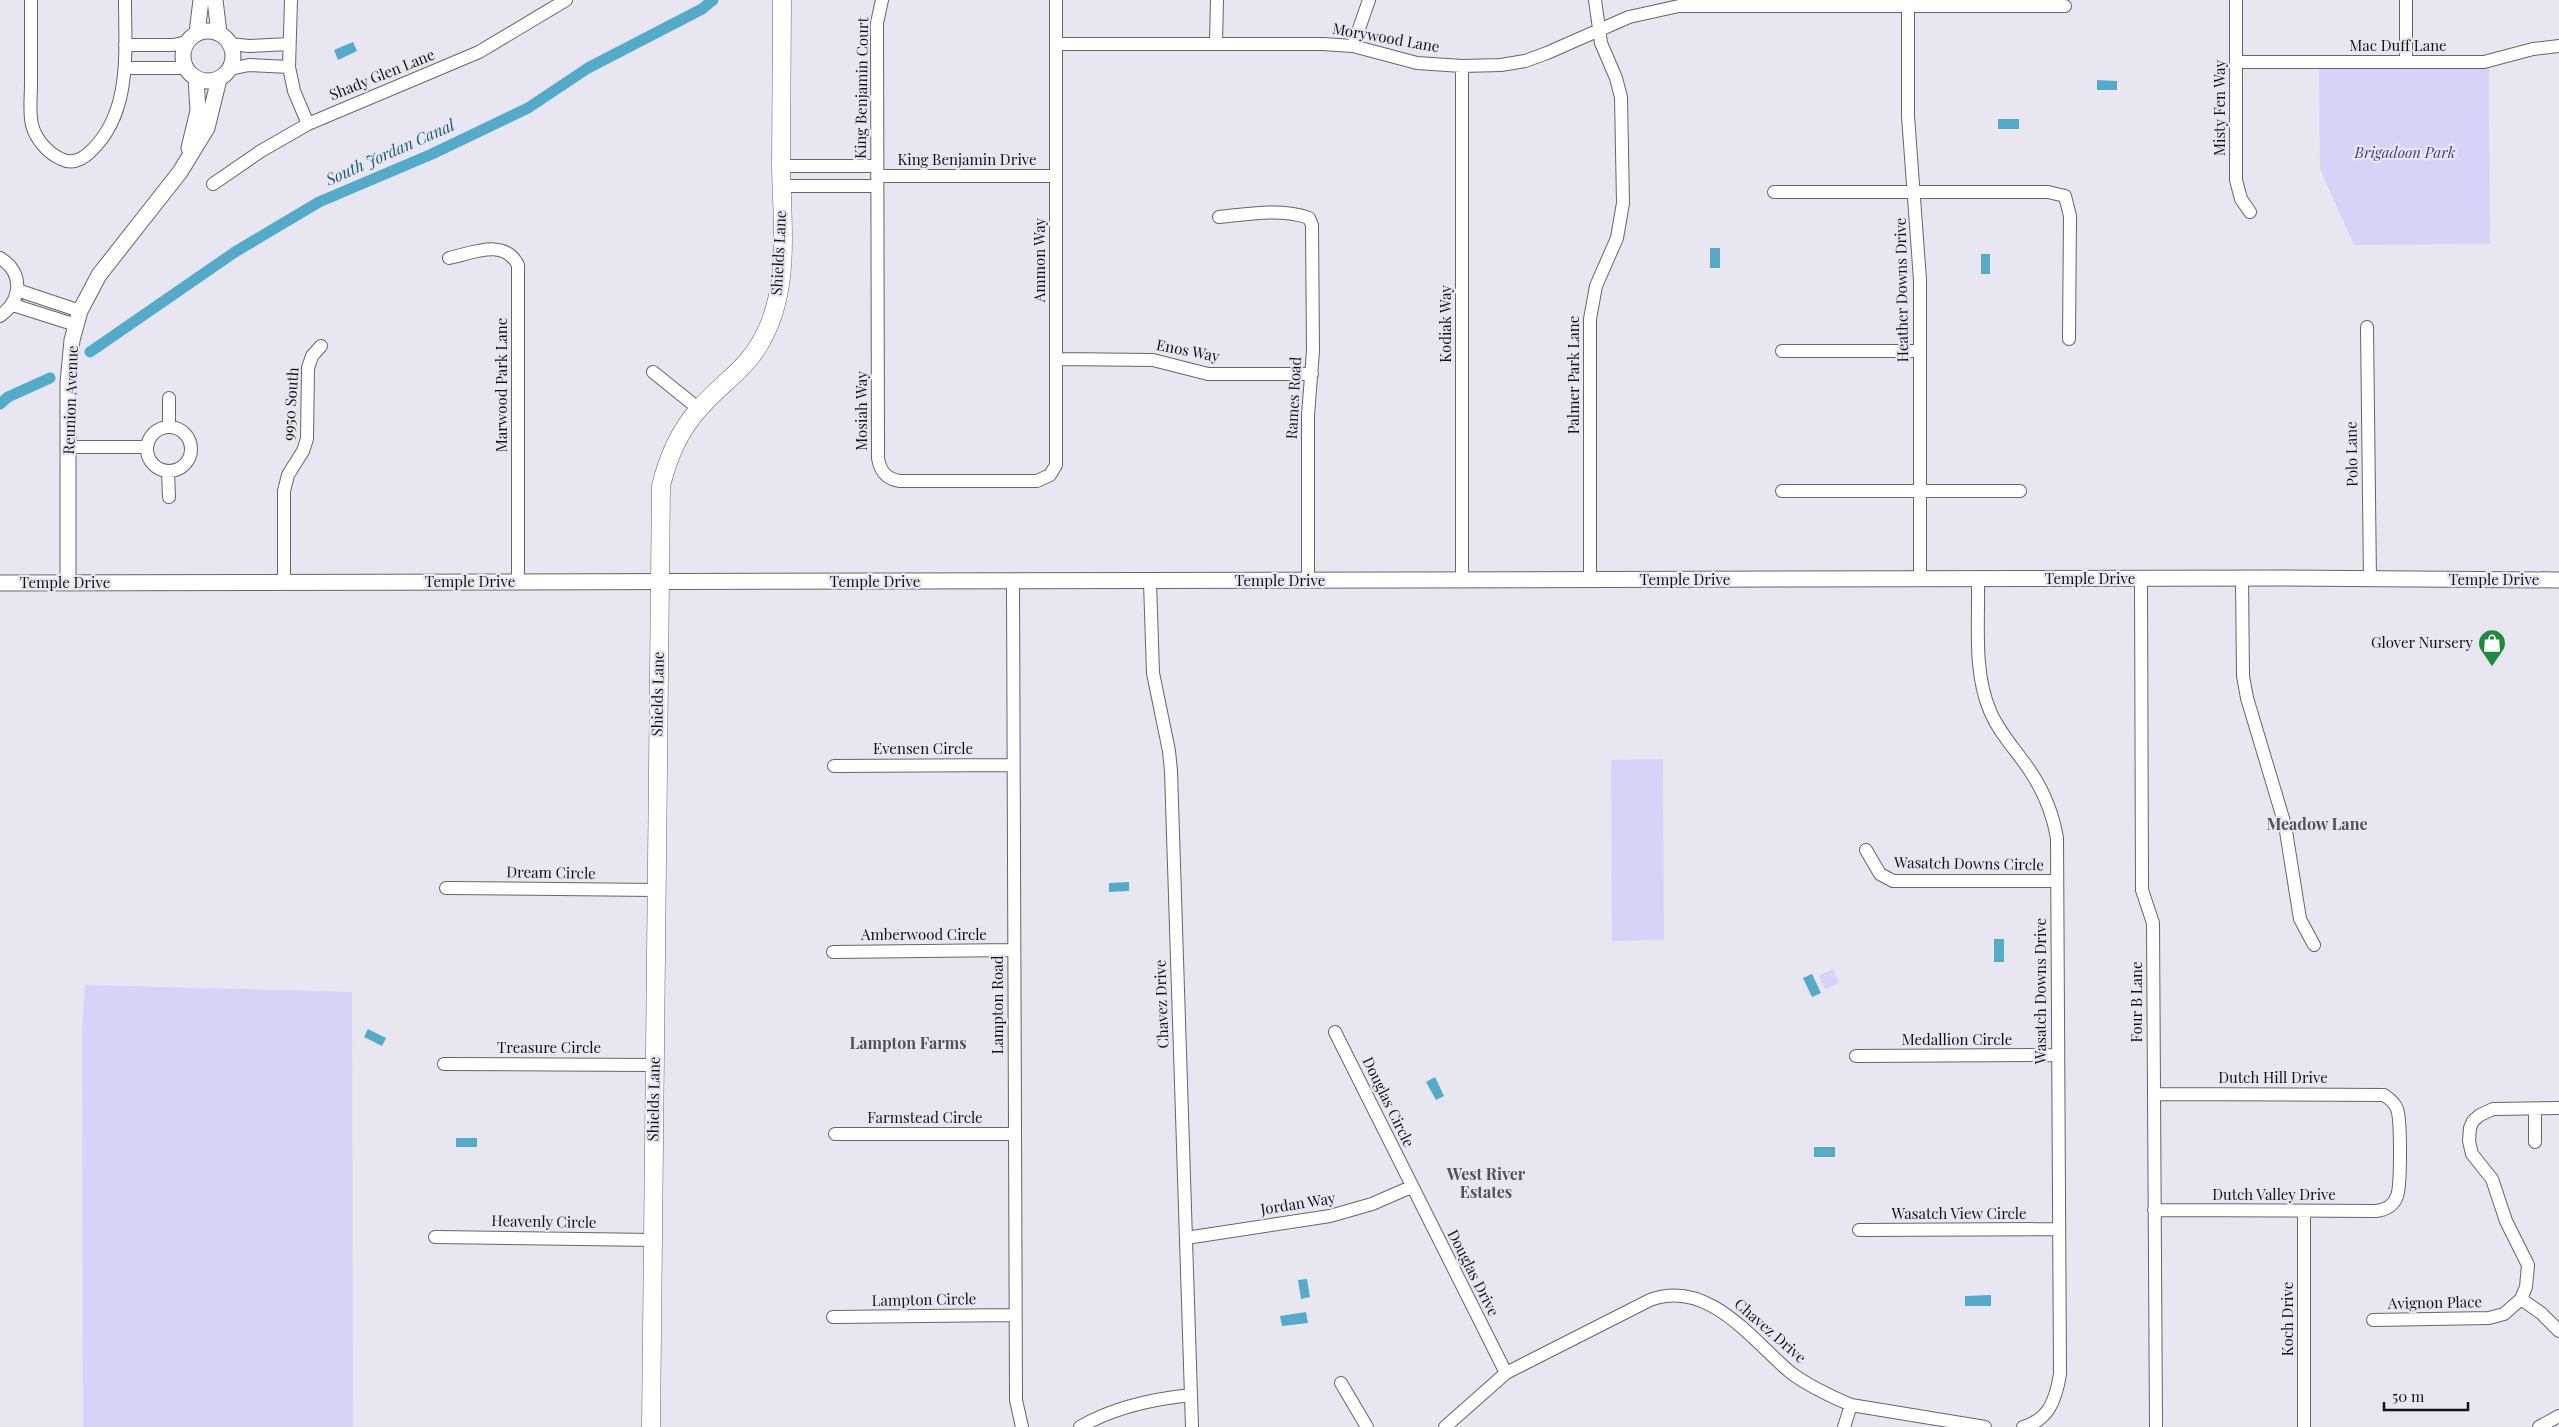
<svg xmlns="http://www.w3.org/2000/svg" width="2559" height="1427" font-family="'Playfair Display',serif">
	<rect width="100%" height="100%" fill="#e8e7f1"/>
	<path fill="#d6d3f9" d="M 2319,68 L 2489,68 L 2490,244 L 2354,245 L 2320,169 Z
		M 1663,759 L 1664,940 L 1612,941 L 1611,760 Z
		M 1833,969 L 1839,983 L 1825,989 L 1819,976 Z
		M 85,985 L 352,992 L 353,1427 L 83,1427 L 82,1032 Z"/>
	<path fill="#54aac9" d="M 353,42 L 357,51 L 338,60 L 334,50 Z
		M 2097,80 L 2117,81 L 2117,90 L 2097,90 Z
		M 1998,119 L 2019,119 L 2019,129 L 1998,129 Z
		M 1710,248 L 1720,248 L 1720,268 L 1710,268 Z
		M 1981,254 L 1990,254 L 1990,274 L 1981,274 Z
		M 1129,882 L 1129,891 L 1109,892 L 1109,883 Z
		M 1994,939 L 2004,939 L 2004,962 L 1994,962 Z
		M 1812,974 L 1821,993 L 1812,997 L 1803,978 Z
		M 368,1029 L 386,1038 L 382,1046 L 364,1037 Z
		M 1435,1077 L 1444,1096 L 1436,1100 L 1426,1082 Z
		M 456,1138 L 477,1138 L 477,1147 L 456,1147 Z
		M 1814,1147 L 1835,1147 L 1835,1157 L 1814,1157 Z
		M 1307,1279 L 1310,1297 L 1301,1299 L 1298,1280 Z
		M 1991,1295 L 1991,1306 L 1965,1306 L 1965,1296 Z
		M 1306,1312 L 1308,1323 L 1282,1326 L 1280,1316 Z"/>
	<g fill="none" stroke-linecap="round" stroke-linejoin="round">
		<path stroke="#54aac9" stroke-width="11" d="M 90,352 L 235,252 L 319,202 L 432,154 L 528,108 L 588,68 L 702,9 L 713,0
			M 0,404 L 8,397 L 50,378"/>
		<g stroke="#65656d" stroke-width="14">
			<path id="minor" d="M 31,0 C 31,28 31,56 31,84 C 31,97 29,112 32,125 C 36,140 48,153 61,159 C 73,165 83,159 91,151 C 132,112 125,51 125,0
				M 291,0 L 289,67 L 294,91 L 308,124
				M 882,0 L 877,23 L 878,458 C 880,471 886,479 900,481 L 1037,481 L 1050,475 L 1056,465 L 1056,0
				M 1908,0 L 1908,116 L 1920,280 L 1920,580
				M 2236,0 L 2236,180 L 2241,199 L 2250,212
				M 2406,0 L 2406,62
				M 1216,43 L 1217,0
				M 230,44 L 249,46 L 289,44
				M 1056,44 L 1323,44 L 1353,46 L 1417,63 L 1462,66 L 1501,65 L 1525,61 L 1547,53 L 1629,17 L 1679,6 L 2065,6
				M 125,45 L 173,45 L 187,42
				M 1353,46 L 1369,0
				M 2236,62 L 2484,62 L 2533,49 L 2559,46
				M 1462,66 L 1462,581
				M 125,68 L 186,68
				M 230,69 L 249,65 L 289,67
				M 781,166 L 877,166
				M 877,176 L 1056,176
				M 213,184 L 261,151 L 308,124 L 479,52 L 566,0
				M 782,186 L 877,186
				M 1774,192 L 2048,192 L 2065,196 L 2070,216 L 2069,339
				M 1219,217 C 1247,214 1282,208 1309,218 L 1312,225 L 1313,351 L 1308,415 L 1308,581
				M 0,258 C 24,273 22,300 0,316
				M 449,258 C 473,253 504,238 518,265 L 518,582
				M 17,290 L 80,311
				M 13,305 L 76,325
				M 2367,327 L 2370,580
				M 1782,351 L 1920,351
				M 1057,359 L 1153,360 L 1208,374 L 1312,374
				M 653,372 L 699,409
				M 169,398 L 169,427
				M147 449a22 22 0 1 1 44 0a22 22 0 1 1-44 0Z
				M 69,447 L 147,447
				M 168,471 L 169,497
				M 1782,491 L 2020,491
				M 2242,578 L 2243,676 L 2247,698 L 2285,825 L 2300,919 L 2314,945
				M 2141,579 L 2142,890 L 2153,923 L 2156,1427
				M 1978,580 C 1979,623 1973,671 1990,711 C 2000,735 2019,753 2032,774 C 2045,794 2053,815 2057,838 L 2060,1374 C 2056,1399 2049,1420 2023,1427
				M 1590,581 L 1590,319 L 1596,286 L 1617,238 L 1623,203 L 1621,97 L 1616,78 L 1601,43 L 1595,0
				M 1013,582 L 1016,1400 L 1022,1427
				M 1150,582 L 1153,673 L 1169,751 L 1171,771 L 1192,1427
				M 284,583 L 284,491 L 288,475 L 303,451 L 307,439 L 308,368 L 312,356 L 321,346
				M 834,766 L 1013,765
				M 1866,850 L 1880,874 L 1893,881 L 2057,881
				M 446,888 L 656,890
				M 833,952 L 1014,950
				M 1335,1032 L 1506,1373
				M 1856,1056 L 2058,1055
				M 444,1064 L 654,1065
				M 2154,1094 L 2384,1095 C 2390,1099 2395,1103 2397,1109 C 2401,1119 2401,1186 2397,1196 C 2394,1205 2386,1210 2376,1211 L 2154,1210
				M 2535,1109 L 2535,1142
				M 835,1134 L 1015,1134
				M 2304,1211 L 2304,1427
				M 1859,1230 L 2059,1229
				M 435,1237 L 653,1240
				M 1186,1238 L 1330,1216 L 1372,1204 L 1411,1187
				M 2521,1299 L 2541,1313 L 2559,1331
				M 833,1317 L 1015,1315
				M 2373,1320 L 2489,1318 L 2504,1314 L 2521,1299 L 2526,1287 L 2528,1265 L 2506,1221 L 2492,1179 L 2472,1154 L 2469,1141 L 2470,1128 L 2473,1121 L 2480,1115 L 2493,1109 L 2559,1108
				M 1341,1383 L 1367,1427
				M 1080,1427 C 1114,1407 1152,1399 1191,1395
				M 1445,1427 L 1506,1373 L 1650,1300 C 1708,1278 1752,1340 1790,1372 C 1808,1386 1830,1396 1851,1405 L 1985,1427
				M 1844,1427 L 1851,1405
				M 2539,1427 L 2559,1416"/>
		</g>
		<g stroke="#65656d" stroke-width="17">
			<path id="tertiary" d="M 215,0 L 219,33
				M183 56a25 25 0 1 1 50 0a25 25 0 1 1-50 0Z
				M 197,33 L 201,0
				M 189,148 L 198,111 L 196,78
				M 0,583 L 2285,578 L 2559,580
				M 68,583 L 68,383 L 72,340 L 80,311 L 99,275 L 180,172 L 207,128 L 219,79"/>
		</g>
		<g stroke="#65656d" stroke-width="19">
			<path id="secondary" d="M 651,1427 L 661,486 C 668,457 679,431 699,409 C 724,380 749,369 766,332 C 790,282 782,221 781,167 C 781,111 782,56 782,0"/>
		</g>
		<use href="#minor" stroke="#fff" stroke-width="12"/>
		<use href="#tertiary" stroke="#fff" stroke-width="15"/>
		<use href="#secondary" stroke="#fff" stroke-width="18"/>
	</g>
	<defs>
		<g id="shop-pin" transform="scale(1.4375)"><path d="M0 17L-7.5 6A9.5 9.5 0 1 1 7.5 6Z" fill="#1e893f" stroke="#e8e7f1"/><path d="M-5-2.5h2.3a2.7 3.5 0 0 1 5.4 0H5L5.5 6h-11ZM-1.5-2.5h3a1.5 2.3 0 0 0-3 0Z" fill="#fff"/></g>
	</defs>
	<g fill-rule="evenodd">
		<use href="#shop-pin" x="2492" y="643"/>
	</g>
	<g text-anchor="middle" stroke-width="4.5" stroke-linejoin="round" paint-order="stroke">
		<g font-size="15" fill="#121215" stroke="#e8e7f1">
			<text transform="translate(1386 38) rotate(10)" y="5">Morywood Lane</text>
			<text x="2398" y="51">Mac Duff Lane</text>
			<text transform="translate(382 75) rotate(-22)" y="5">Shady Glen Lane</text>
			<text transform="translate(862 88) rotate(-89)" y="5">King Benjamin Court</text>
			<text transform="translate(2220 108) rotate(-90)" y="5">Misty Fen Way</text>
			<text x="967" y="165">King Benjamin Drive</text>
			<text transform="translate(779 253) rotate(-87)" y="5">Shields Lane</text>
			<text transform="translate(1040 260) rotate(-90)" y="5">Ammon Way</text>
			<text transform="translate(1902 290) rotate(-91)" y="5">Heather Downs Drive</text>
			<text transform="translate(1446 324) rotate(-90)" y="5">Kodiak Way</text>
			<text transform="translate(1188 351) rotate(11)" y="5">Enos Way</text>
			<text transform="translate(1574 375) rotate(-90)" y="5">Palmer Park Lane</text>
			<text transform="translate(502 385) rotate(-90)" y="5">Marwood Park Lane</text>
			<text transform="translate(1294 398) rotate(-87)" y="5">Rames Road</text>
			<text transform="translate(71 400) rotate(-88)" y="5">Reunion Avenue</text>
			<text transform="translate(291 404) rotate(-86)" y="5">9950 South</text>
			<text transform="translate(862 411) rotate(-90)" y="5">Mosiah Way</text>
			<text transform="translate(2352 454) rotate(-91)" y="5">Polo Lane</text>
			<text x="2090" y="584">Temple Drive</text>
			<text x="1685" y="585">Temple Drive</text>
			<text x="2494" y="585">Temple Drive</text>
			<text x="1280" y="586">Temple Drive</text>
			<text x="470" y="587">Temple Drive</text>
			<text x="875" y="587">Temple Drive</text>
			<text x="65" y="588">Temple Drive</text>
			<text transform="translate(658 694) rotate(-89)" y="5">Shields Lane</text>
			<text x="923" y="754">Evensen Circle</text>
			<text transform="translate(1969 864) rotate(1)" y="5">Wasatch Downs Circle</text>
			<text transform="translate(551 873) rotate(1)" y="5">Dream Circle</text>
			<text x="924" y="940">Amberwood Circle</text>
			<text transform="translate(2041 991) rotate(-90)" y="5">Wasatch Downs Drive</text>
			<text transform="translate(2137 1002) rotate(-90)" y="5">Four B Lane</text>
			<text transform="translate(1162 1004) rotate(-92)" y="5">Chavez Drive</text>
			<text transform="translate(998 1005) rotate(-90)" y="5">Lampton Road</text>
			<text x="1957" y="1045">Medallion Circle</text>
			<text x="549" y="1053">Treasure Circle</text>
			<text x="2273" y="1083">Dutch Hill Drive</text>
			<text transform="translate(654 1099) rotate(-89)" y="5">Shields Lane</text>
			<text transform="translate(1388 1102) rotate(64)" y="5">Douglas Circle</text>
			<text x="925" y="1123">Farmstead Circle</text>
			<text x="2274" y="1200">Dutch Valley Drive</text>
			<text transform="translate(1298 1204) rotate(-9)" y="5">Jordan Way</text>
			<text x="1959" y="1219">Wasatch View Circle</text>
			<text transform="translate(544 1222) rotate(1)" y="5">Heavenly Circle</text>
			<text transform="translate(1473 1273) rotate(63)" y="5">Douglas Drive</text>
			<text transform="translate(924 1300) rotate(-1)" y="5">Lampton Circle</text>
			<text transform="translate(2435 1303) rotate(-1)" y="5">Avignon Place</text>
			<text transform="translate(2288 1319) rotate(-90)" y="5">Koch Drive</text>
			<text transform="translate(1770 1331) rotate(41)" y="5">Chavez Drive</text>
		</g>
		<g font-size="15" font-style="italic" fill="#4a3a88" stroke="#e8e7f1">
			<text x="2405" y="158">Brigadoon Park</text>
		</g>
		<g font-size="15" fill="#121215" stroke="#e8e7f1" text-anchor="end">
			<text x="2473" y="648">Glover Nursery</text>
		</g>
		<g font-size="16" font-style="italic" fill="#195e74" stroke="#e8e7f1">
			<text transform="translate(390 152) rotate(-24)" y="6">South Jordan Canal</text>
		</g>
		<g font-size="16" font-weight="bold" fill="#525159" stroke="#e8e7f1">
			<text x="2317" y="830">Meadow Lane</text>
			<text x="908" y="1049">Lampton Farms</text>
			<text x="1486" y="1180">West River<tspan x="1486" dy="18">Estates</tspan></text>
		</g>
	</g>
	<path d="M2384 1402v8h84v-8" fill="none" stroke="#121215" stroke-width="2.5"/>
	<text x="2392" y="1402" font-size="15" fill="#121215" stroke="#e8e7f1" stroke-width="4" paint-order="stroke">50 m</text>
</svg>
